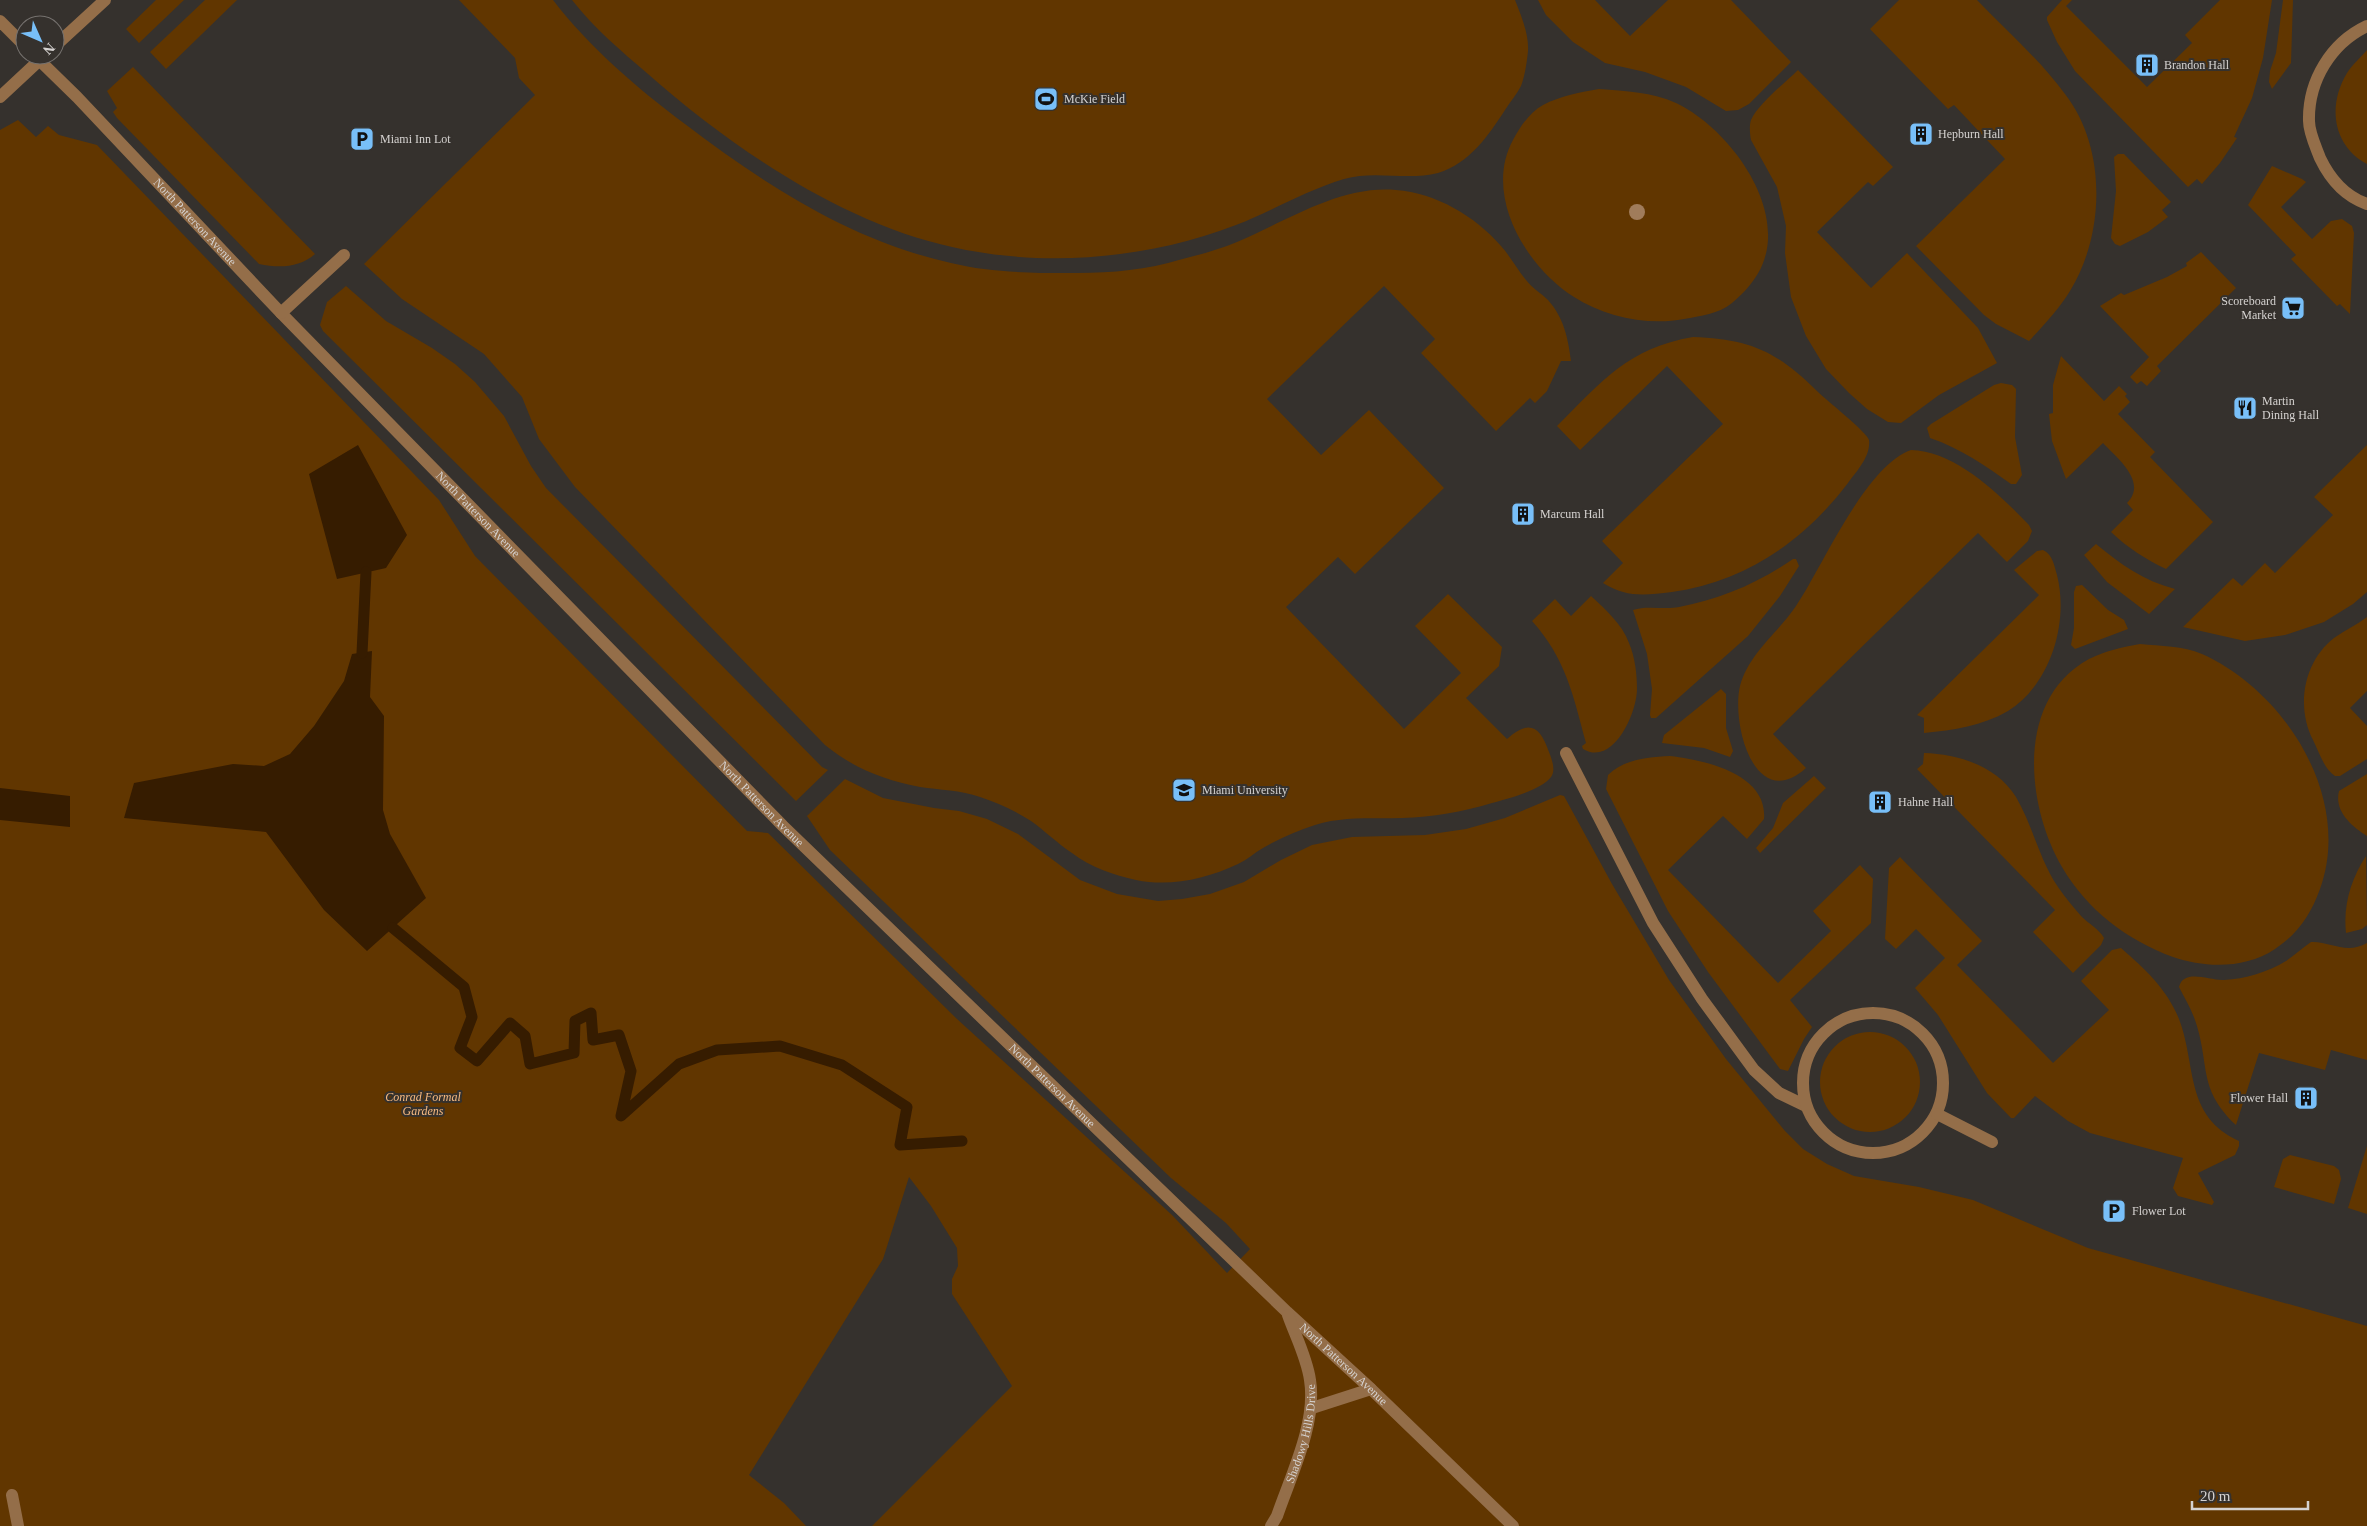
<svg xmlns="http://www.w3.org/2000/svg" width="2367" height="1526" font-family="'Times New Roman',serif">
	<rect width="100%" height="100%" fill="#35312d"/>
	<path fill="#613600" d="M 156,0 L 184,0 L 139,43 L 126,29 Z
		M 205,0 L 237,0 L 166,69 L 150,52 Z
		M 459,0 L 553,0 C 590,48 637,88 685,124 C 765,185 852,241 951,263 C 988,272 1027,273 1065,273 C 1099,273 1134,272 1168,263 C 1190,257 1216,251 1237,242 C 1287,221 1340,185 1396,190 C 1436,193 1475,216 1501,246 C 1510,256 1517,269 1526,280 C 1532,288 1541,293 1548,300 C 1564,318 1568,338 1571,361 L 1561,361 L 1547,391 L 1535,403 L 1530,398 L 1496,431 L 1421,353 L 1435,339 L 1384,286 L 1267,399 L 1321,455 L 1369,410 L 1444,488 L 1355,574 L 1338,557 L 1286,607 L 1404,729 L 1461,673 L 1415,626 L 1448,594 L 1502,647 L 1499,666 L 1466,698 L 1507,739 C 1529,719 1540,726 1549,752 C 1552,760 1556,770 1551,777 C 1542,790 1506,799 1492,803 C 1462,812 1433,817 1402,818 C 1373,819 1343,816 1315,825 C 1297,831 1280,838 1263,848 C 1254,853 1247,860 1238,864 C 1206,879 1170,887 1136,880 C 1114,875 1090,867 1072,853 C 1057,843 1045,831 1031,821 C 1014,810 998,803 980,797 C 961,790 939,790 920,787 C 884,780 853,768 825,745 L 575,487 L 539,439 L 522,397 L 484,354 L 402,299 L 364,264 L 535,95 L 519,78 L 515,58 Z
		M 572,0 L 1515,0 C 1521,15 1529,34 1528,51 C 1527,61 1525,76 1521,86 C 1517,94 1510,102 1505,110 C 1488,136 1470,163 1438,173 C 1407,181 1375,170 1344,179 C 1307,190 1272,211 1236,225 C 1148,259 1045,268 952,247 C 842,223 732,148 648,74 C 621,51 594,28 572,0 Z
		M 1538,0 L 1595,0 L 1630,36 L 1668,0 L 1731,0 L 1791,62 L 1749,104 L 1738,110 L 1726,111 L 1686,87 L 1645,72 L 1605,63 L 1573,42 L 1546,15 Z
		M 1899,0 L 1977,0 C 2007,31 2040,60 2065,94 C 2107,148 2105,234 2070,291 C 2059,309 2044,325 2029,341 L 1996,324 L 1984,315 L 1916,246 L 2005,159 L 1954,105 L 1948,109 L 1870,29 Z
		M 2062,0 L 2072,0 L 2066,6 L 2147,87 L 2192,43 L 2185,35 L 2220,0 L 2272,0 L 2263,58 L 2252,98 L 2234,137 L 2237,138 L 2220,163 L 2202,184 L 2197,179 L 2188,187 L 2075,71 L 2057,42 L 2047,20 L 2047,17 Z
		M 2283,0 L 2293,0 L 2291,63 L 2272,89 L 2269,82 L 2270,71 L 2276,53 Z
		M 2367,50 L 2367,164 C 2333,146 2327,106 2347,73 C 2352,65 2361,57 2367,50 Z
		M 133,67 L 315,254 C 299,268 279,268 259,264 L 117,118 L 113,112 L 117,108 L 107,91 Z
		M 1798,70 L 1893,167 L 1873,186 L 1868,182 L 1817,232 L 1871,288 L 1907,253 L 1978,328 L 1997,363 L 1939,395 L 1901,423 L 1888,422 L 1867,409 L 1849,393 L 1826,369 L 1806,336 L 1791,297 L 1785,253 L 1786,226 L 1777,187 L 1751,140 C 1750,134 1749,126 1751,120 C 1759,103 1785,83 1798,70 Z
		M 1599,89 C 1626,91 1652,92 1676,103 C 1727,127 1786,204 1763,263 C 1757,279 1744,293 1732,303 C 1719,314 1700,316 1684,319 C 1648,326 1605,317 1574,297 C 1526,267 1483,195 1513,140 C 1520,127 1529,113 1543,105 C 1560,96 1581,92 1599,89 Z
		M 18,120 L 36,137 L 48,126 L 59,135 L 97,145 L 439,500 L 475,556 L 747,831 L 768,833 L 957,1019 L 1172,1215 L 1227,1273 L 1250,1249 L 1226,1223 L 1171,1178 L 830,850 L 807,816 L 845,779 L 883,798 L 934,808 L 959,811 L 987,819 L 1018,834 L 1080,880 L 1117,894 L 1158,901 L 1182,899 L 1210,894 L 1244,882 L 1281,860 L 1312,845 L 1352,837 L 1425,835 L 1466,829 L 1505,818 L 1560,795 L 1564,796 L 1612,884 L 1669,980 L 1726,1059 L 1785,1131 L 1803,1149 L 1827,1164 L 1854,1176 L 1919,1187 L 1973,1200 L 2088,1248 L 2367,1326 L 2367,1526 L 872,1526 L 1012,1386 L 952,1294 L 952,1279 L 958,1266 L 957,1248 L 931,1206 L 909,1177 L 883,1259 L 749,1475 L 784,1503 L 806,1526 L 0,1526 L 0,130 Z
		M 2118,154 L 2124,154 L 2171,202 L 2162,210 L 2168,217 L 2148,232 L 2120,246 L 2115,244 L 2111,238 L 2116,191 L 2114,157 Z
		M 2272,166 L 2302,179 L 2306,182 L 2281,207 L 2312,239 L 2331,221 L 2342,219 L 2352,226 L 2354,233 L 2350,314 L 2340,304 L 2337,306 L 2291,259 L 2296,255 L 2248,205 Z
		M 2201,252 L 2236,288 L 2157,366 L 2161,371 L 2147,386 L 2141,381 L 2137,384 L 2130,377 L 2149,357 L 2100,306 L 2121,293 L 2124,295 L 2167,277 L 2187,266 L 2186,263 Z
		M 346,286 L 386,321 L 432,348 L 455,364 L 475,382 L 504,416 L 531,466 L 546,488 L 822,767 L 828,770 L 796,801 L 323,331 L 320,325 L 327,302 Z
		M 1693,337 C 1749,339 1777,351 1817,391 C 1826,400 1868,433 1869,440 C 1871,456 1857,471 1848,483 C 1803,542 1746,581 1672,592 C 1645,595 1627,598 1603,583 L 1623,563 L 1602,541 L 1723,424 L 1667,366 L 1580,450 L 1557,426 C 1602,381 1628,348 1693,337 Z
		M 2061,356 L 2104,401 L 2119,386 L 2127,394 L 2125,396 L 2130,402 L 2118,414 L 2155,452 L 2150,457 L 2213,522 L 2166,569 C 2145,559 2128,548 2111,532 L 2133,510 L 2127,503 C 2148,482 2117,458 2103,443 L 2066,479 L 2052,441 L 2049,414 L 2053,413 L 2053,385 Z
		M 2001,383 L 2012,385 L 2016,389 L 2015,437 L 2022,475 L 2016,484 L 2011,484 C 1984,465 1962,449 1930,438 L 1927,428 L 1931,424 L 1994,385 Z
		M 2367,445 L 2367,592 L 2353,604 L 2324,622 L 2285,635 L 2245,641 L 2183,627 L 2233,578 L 2242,586 L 2265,563 L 2275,573 L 2333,515 L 2314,497 Z
		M 1911,450 C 1956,451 2000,495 2029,525 L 2032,531 L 2028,541 L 2007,562 L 1978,533 L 1773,734 L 1806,768 C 1755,814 1731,724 1740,686 C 1749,653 1778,633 1796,606 C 1823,566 1865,466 1911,450 Z
		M 2096,544 C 2120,564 2144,581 2175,589 L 2149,614 L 2107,582 L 2084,555 Z
		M 2043,550 C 2053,555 2054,565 2057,575 C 2069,622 2051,684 2008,711 C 1982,726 1954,730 1924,733 L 1924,718 L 1917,715 L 2039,595 L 2014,570 L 2037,551 Z
		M 1793,559 L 1796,559 L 1799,566 L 1780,596 L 1748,636 L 1656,718 L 1651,718 L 1650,715 L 1652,689 L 1647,654 L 1633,610 C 1647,605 1664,610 1679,607 C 1721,599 1758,583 1793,559 Z
		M 2082,585 L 2108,610 L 2124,620 L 2128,629 L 2075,649 L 2071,645 L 2074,628 L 2074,592 L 2076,586 Z
		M 1591,596 C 1606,610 1622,624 1629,643 C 1635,657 1637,674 1637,689 C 1637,713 1613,767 1583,749 L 1582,746 L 1586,743 C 1573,695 1566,659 1532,621 L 1555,599 L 1571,616 Z
		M 2367,617 L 2367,691 L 2350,708 L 2367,726 L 2367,759 L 2340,776 L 2335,776 C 2324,769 2319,752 2313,740 C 2296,707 2303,662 2334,638 C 2345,630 2357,625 2367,617 Z
		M 2140,644 C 2161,646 2183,646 2202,654 C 2285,691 2353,798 2320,889 C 2311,914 2298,934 2275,949 C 2245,969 2205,968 2173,957 C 2127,940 2087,910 2062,867 C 2026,805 2015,699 2089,659 C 2105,651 2122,647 2140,644 Z
		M 1721,689 L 1726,694 L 1726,728 L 1733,751 L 1730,757 L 1704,748 L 1662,743 L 1664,735 Z
		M 1924,753 C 1958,754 1997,766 2016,797 C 2033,826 2039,859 2058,887 C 2065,897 2074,908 2082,917 C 2089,924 2099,929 2104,938 L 2101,945 L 2073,973 L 2033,932 L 2055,910 L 1917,769 L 1923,764 Z
		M 1670,756 C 1705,760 1768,774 1764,819 L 1747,839 L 1723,816 L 1668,870 L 1778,983 L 1831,931 L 1813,911 L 1860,865 L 1873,879 L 1871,923 L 1790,1000 L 1812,1027 L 1804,1039 L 1788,1071 L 1780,1069 L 1708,972 L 1668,911 L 1606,789 L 1608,775 C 1624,759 1649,757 1670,756 Z
		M 2367,774 L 2367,836 C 2351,826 2334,811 2339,791 Z
		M 1814,776 L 1826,788 L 1760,853 L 1756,848 L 1773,828 L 1783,803 Z
		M 2366,856 L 2367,925 L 2362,929 L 2346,933 C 2343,905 2351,879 2366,856 Z
		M 1900,857 L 1982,941 L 1957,965 L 2053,1063 L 2109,1010 L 2081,981 L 2112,950 L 2121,948 C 2145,969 2167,989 2179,1019 C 2197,1066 2184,1116 2239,1141 L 2239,1146 L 2235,1155 L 2198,1173 L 2214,1202 L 2212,1205 L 2178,1196 L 2173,1188 L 2183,1158 L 2090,1133 L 2068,1121 L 2035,1096 L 2014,1118 L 2011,1118 L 1987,1093 L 1938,1015 L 1915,988 L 1945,958 L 1916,929 L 1896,949 L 1885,939 L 1889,868 Z
		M 2311,942 C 2330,941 2346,955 2367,943 L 2367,1060 L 2331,1050 L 2325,1070 L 2259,1053 L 2236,1125 C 2198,1089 2210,1067 2196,1023 C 2192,1010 2185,999 2179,987 C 2184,968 2210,981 2224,980 C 2245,979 2268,972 2286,961 C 2295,955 2302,948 2311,942 Z
		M1820 1082a50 50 0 1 1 100 0a50 50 0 1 1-100 0Z
		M 2367,1146 L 2367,1214 L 2348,1208 Z
		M 2290,1155 L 2334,1166 L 2339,1170 L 2341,1179 L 2334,1204 L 2274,1187 L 2283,1159 Z"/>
	<path fill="#361c00" d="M 358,445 L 407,535 L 386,568 L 337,579 L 309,474 Z
		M 372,651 L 370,697 L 384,716 L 383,810 L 390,834 L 426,898 L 367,951 L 324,910 L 266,832 L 124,818 L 134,783 L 233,764 L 264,766 L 290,754 L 314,726 L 344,681 L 352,654 Z
		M 0,788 L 70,796 L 70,827 L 0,820 Z"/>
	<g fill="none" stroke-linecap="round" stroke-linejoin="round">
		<path stroke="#361c00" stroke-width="11" d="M 362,653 L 366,572
			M 393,928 L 464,987 L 472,1017 L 460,1048 L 477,1061 L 510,1023 L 525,1036 L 530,1064 L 574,1053 L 575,1021 L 591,1013 L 593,1040 L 619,1035 L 631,1071 L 621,1116 L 679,1064 L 717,1050 L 780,1046 L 842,1065 L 907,1107 L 900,1145 L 962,1141"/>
		<g stroke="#946e49" stroke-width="12">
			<path d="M 0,21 L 25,46"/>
			<path d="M 2367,26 C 2331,43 2308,81 2309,121 C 2309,133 2316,147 2320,158 C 2330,179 2344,196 2367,204"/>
			<path d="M 55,46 L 105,0"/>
			<path id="s1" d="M 34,55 L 77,97 L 281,313 L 783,826 L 1287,1312 L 1371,1389 L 1513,1526"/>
			<path d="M 0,97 L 44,56"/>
			<path d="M 281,313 L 344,255"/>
			<path d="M 1566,753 L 1653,923 L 1702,999 L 1754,1070 L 1779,1093 L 1806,1106"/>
			<circle cx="1873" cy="1083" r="70"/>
			<path d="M 1937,1114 L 1992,1142"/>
			<path d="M 1312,1408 L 1371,1389"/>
			<path d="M 12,1495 L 18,1526"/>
			<path id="s2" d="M 1271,1526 L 1277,1516 C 1291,1475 1317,1423 1310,1380 C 1307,1358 1295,1335 1288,1315"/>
		</g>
	</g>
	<circle fill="#a07c5b" cx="1637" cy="212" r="8"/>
	<defs>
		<g id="building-square" transform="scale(1.25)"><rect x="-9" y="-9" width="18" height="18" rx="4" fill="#78bff8" stroke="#35312d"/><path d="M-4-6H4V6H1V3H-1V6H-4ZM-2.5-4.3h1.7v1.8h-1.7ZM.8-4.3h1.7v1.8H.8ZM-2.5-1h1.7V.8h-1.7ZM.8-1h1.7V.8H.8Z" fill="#111"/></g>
		<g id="stadium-square" transform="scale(1.25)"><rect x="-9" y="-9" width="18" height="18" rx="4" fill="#78bff8" stroke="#35312d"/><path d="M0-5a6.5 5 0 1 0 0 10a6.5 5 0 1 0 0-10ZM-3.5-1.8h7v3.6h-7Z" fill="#111"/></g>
		<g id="parking-square" transform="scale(1.25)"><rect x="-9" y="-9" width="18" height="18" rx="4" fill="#78bff8" stroke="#35312d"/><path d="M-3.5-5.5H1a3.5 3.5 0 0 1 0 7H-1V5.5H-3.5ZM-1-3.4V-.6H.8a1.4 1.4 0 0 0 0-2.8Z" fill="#111"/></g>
		<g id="supermarket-square" transform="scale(1.25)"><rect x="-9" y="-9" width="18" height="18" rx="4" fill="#78bff8" stroke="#35312d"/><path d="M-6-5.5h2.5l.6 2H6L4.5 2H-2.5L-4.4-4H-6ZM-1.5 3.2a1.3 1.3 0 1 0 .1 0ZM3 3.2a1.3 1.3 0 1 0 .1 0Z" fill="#111"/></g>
		<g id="restaurant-square" transform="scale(1.25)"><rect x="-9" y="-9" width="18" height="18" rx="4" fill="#78bff8" stroke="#35312d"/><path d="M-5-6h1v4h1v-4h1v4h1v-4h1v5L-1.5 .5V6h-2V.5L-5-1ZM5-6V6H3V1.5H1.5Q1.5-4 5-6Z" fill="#111"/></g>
		<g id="university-square" transform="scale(1.25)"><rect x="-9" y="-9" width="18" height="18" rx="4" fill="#78bff8" stroke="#35312d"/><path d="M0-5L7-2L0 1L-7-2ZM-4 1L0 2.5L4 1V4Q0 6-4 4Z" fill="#111"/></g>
	</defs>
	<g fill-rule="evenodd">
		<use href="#building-square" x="2147" y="65"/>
		<use href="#stadium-square" x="1046" y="99"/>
		<use href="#building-square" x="1921" y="134"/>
		<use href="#parking-square" x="362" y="139"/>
		<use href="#supermarket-square" x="2293" y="308"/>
		<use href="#restaurant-square" x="2245" y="408"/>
		<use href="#building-square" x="1523" y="514"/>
		<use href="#university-square" x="1184" y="790"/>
		<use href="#building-square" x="1880" y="802"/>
		<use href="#building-square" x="2306" y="1098"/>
		<use href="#parking-square" x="2114" y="1211"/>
	</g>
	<g text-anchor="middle" stroke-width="4" stroke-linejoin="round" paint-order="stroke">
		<g font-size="12" fill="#d5d2d0" stroke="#35312d" text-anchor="start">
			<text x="2164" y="69">Brandon Hall</text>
			<text x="1064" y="103">McKie Field</text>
			<text x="1938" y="138">Hepburn Hall</text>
			<text x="380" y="143">Miami Inn Lot</text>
			<text x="2276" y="305" text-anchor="end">Scoreboard<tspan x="2276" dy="14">Market</tspan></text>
			<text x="2262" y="405">Martin<tspan x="2262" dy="14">Dining Hall</tspan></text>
			<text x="1540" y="518">Marcum Hall</text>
			<text x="1202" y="794">Miami University</text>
			<text x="1898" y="806">Hahne Hall</text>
			<text x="2288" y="1102" text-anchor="end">Flower Hall</text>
			<text x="2132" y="1215">Flower Lot</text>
		</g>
		<g font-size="12" fill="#d5d2d0" stroke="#35312d">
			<text dy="4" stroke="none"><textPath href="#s1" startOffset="232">North Patterson Avenue</textPath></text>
			<text dy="4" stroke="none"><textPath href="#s1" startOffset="639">North Patterson Avenue</textPath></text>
			<text dy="4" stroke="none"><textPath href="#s1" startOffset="1044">North Patterson Avenue</textPath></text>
			<text dy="4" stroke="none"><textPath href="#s1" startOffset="1449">North Patterson Avenue</textPath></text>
			<text dy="4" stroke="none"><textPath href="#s1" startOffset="1852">North Patterson Avenue</textPath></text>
			<text dy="4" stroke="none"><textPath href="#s2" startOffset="98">Shadowy Hills Drive</textPath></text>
		</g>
		<g font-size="12" font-style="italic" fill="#f7ba81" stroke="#35312d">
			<text x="423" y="1101">Conrad Formal<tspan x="423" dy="14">Gardens</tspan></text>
		</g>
	</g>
	<g transform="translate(40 40) rotate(135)"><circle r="24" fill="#35312d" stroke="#75716e"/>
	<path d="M0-4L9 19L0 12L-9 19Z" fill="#78bff8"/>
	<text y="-8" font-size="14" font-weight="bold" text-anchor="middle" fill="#d5d2d0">N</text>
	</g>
	<path d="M2192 1501v8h116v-8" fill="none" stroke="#d5d2d0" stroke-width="2.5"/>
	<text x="2200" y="1501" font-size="15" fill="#d5d2d0" stroke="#35312d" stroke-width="4" paint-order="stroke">20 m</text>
</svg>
